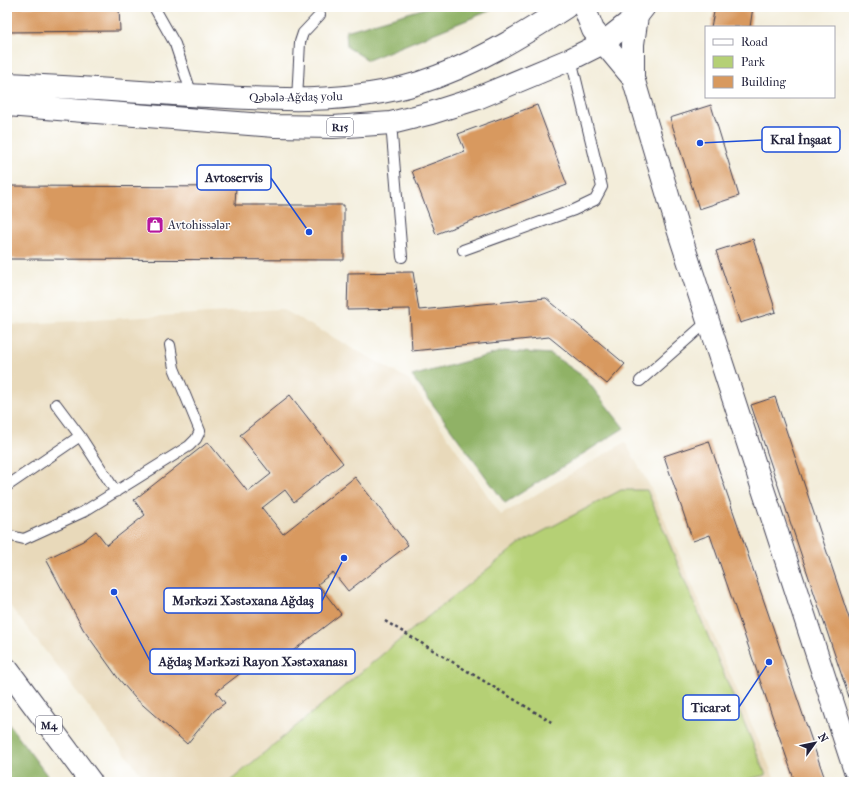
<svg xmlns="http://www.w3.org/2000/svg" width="861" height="789" font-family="'IM FELL French Canon',serif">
	<rect width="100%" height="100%" fill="#fff"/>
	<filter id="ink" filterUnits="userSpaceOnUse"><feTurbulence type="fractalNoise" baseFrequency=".025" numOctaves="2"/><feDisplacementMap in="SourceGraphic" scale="8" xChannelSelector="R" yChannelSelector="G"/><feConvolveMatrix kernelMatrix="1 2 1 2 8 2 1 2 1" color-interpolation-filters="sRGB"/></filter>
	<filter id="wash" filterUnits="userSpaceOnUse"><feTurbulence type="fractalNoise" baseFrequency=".012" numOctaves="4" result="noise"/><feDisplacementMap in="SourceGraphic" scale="16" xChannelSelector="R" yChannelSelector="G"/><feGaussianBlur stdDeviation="0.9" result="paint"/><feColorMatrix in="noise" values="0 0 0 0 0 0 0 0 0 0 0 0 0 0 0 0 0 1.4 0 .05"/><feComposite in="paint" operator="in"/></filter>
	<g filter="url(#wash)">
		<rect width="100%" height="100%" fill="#f3edda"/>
		<path fill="#e8d9ba" d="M 282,309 L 408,379 L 501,515 L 625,442 L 651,488 L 776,782 L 147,782 L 7,602 L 7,325 Z"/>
		<path fill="#b5d075" stroke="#6c7958" d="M 621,490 L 647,490 L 766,775 L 735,782 L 229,782 L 420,623 L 519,544 Z"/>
		<path fill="#90b266" stroke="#596a50" d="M 429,7 L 499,7 L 368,60 L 347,47 L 346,31 Z
			M 504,351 L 551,354 L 584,377 L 624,428 L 505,503 L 412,376 Z
			M 7,722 L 52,782 L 7,782 Z"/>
		<g id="blocks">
			<path fill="#d8995e" d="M 7,7 L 119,7 L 120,31 L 7,32 Z
				M 715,7 L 753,7 L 750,27 L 711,27 Z
				M 537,105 L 567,185 L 436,234 L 412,171 L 465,151 L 458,134 Z
				M 711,105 L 739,196 L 699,209 L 670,118 Z
				M 7,186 L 236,187 L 235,205 L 344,205 L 344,260 L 7,259 Z
				M 753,239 L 776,312 L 740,323 L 716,251 Z
				M 413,272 L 419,310 L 546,298 L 625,364 L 607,384 L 549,337 L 412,351 L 410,309 L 347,310 L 348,273 Z
				M 290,395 L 343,463 L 294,502 L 285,490 L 262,508 L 283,534 L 355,477 L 408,545 L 348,591 L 333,572 L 318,584 L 341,614 L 264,673 L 255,662 L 216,692 L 225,703 L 214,711 L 187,744 L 135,698 L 118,678 L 83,629 L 46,559 L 83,541 L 96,531 L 107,545 L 145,515 L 134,500 L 208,442 L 248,492 L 271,474 L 240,435 Z
				M 775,397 L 854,633 L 854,712 L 751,405 Z
				M 709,441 L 826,782 L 795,782 L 710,535 L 693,541 L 664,456 Z"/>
		</g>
	</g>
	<g filter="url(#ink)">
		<use href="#blocks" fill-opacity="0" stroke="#414053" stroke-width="1"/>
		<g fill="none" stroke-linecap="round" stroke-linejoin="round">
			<g stroke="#414053" stroke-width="12">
				<path id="service" d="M 154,7 L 175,44 L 192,95
					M 297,100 L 300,42 L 303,33 L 320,15
					M 391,123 L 402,257
					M 463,250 L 574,210 L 595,200 L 602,187 L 571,59
					M 640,381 L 708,321
					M 56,404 L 80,436 L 116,492
					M 7,486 L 80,436
					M 7,535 L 24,539 L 83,512 L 189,446 L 196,439 L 200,431 L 174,368 L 170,345"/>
			</g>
			<g stroke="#414053" stroke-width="24">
				<path id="secondary" d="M 584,7 L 593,30 L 633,78
					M 635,7 L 637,16 L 633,44 L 633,78 L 677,226 L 854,768"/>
			</g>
			<g stroke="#414053" stroke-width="24">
				<path id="primary" d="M 7,84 C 67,87 128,91 188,95 C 265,99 344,106 419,83 C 472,66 520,37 566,7
					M 7,105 L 275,126 L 333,127 L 391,123 L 431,113 L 475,99 L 571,59 L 603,43 L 637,16 L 644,7"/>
			</g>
			<g stroke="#414053" stroke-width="24">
				<path id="trunk" d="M 7,669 L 91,782"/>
			</g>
			<path stroke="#414053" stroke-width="2.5" stroke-dasharray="3 3" stroke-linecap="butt" d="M 385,621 L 553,723"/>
			<use href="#service" stroke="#fff" stroke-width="10"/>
			<use href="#secondary" stroke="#fff" stroke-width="22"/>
			<use href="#primary" stroke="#fff" stroke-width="22"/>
			<use href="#trunk" stroke="#fff" stroke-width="22"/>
		</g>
	</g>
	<defs>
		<g id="shop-square" transform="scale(0.9)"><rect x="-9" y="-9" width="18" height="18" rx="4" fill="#b5179e" stroke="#fff"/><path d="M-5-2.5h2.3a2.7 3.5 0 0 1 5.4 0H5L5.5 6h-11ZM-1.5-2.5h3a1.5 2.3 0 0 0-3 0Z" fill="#fff"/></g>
	</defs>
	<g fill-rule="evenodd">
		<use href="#shop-square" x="155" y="225"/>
	</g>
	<g text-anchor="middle" stroke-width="3" stroke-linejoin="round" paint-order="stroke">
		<g fill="#fff" stroke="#646476" stroke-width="1">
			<rect x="327" y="118" width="26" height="18" rx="3"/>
			<rect x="36" y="716" width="26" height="18" rx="3"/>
		</g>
		<g font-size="11" font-weight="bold" fill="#22223b">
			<text x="340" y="131">R15</text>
			<text x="49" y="729">M4</text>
		</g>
		<g font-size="12" fill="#22223b" stroke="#fff">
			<text transform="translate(296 97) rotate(-1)" y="4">Qəbələ-Ağdaş yolu</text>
		</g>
		<g font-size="12" fill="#22223b" stroke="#fff" text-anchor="start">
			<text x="168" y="229">Avtohissələr</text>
		</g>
	</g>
	<path fill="none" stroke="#1d4ed8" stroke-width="1.5" d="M700 143L762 140M309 232L271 178M344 558L322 601M114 592L150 661M769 662L739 707"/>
	<g fill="#1d4ed8" stroke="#fff" stroke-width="1.5">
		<circle cx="700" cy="143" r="4"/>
		<circle cx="309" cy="232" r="4"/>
		<circle cx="344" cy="558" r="4"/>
		<circle cx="114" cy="592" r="4"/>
		<circle cx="769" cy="662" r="4"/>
	</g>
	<g fill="#fff" stroke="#1d4ed8" stroke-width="1.5">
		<rect x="762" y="127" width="78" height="25" rx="4"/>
		<rect x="197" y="165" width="74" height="25" rx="4"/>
		<rect x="164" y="588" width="158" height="25" rx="4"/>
		<rect x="150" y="649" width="205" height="25" rx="4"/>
		<rect x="683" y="695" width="56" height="25" rx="4"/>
	</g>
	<g font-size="13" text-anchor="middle" font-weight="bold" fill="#22223b">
		<text x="801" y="144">Kral İnşaat</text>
		<text x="234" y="182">Avtoservis</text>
		<text x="243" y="605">Mərkəzi Xəstəxana Ağdaş</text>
		<text x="253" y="666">Ağdaş Mərkəzi Rayon Xəstəxanası</text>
		<text x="711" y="712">Ticarət</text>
	</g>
	<rect width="861" height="789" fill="none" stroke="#fff" stroke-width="24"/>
	<rect x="705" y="26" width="130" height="72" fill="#ffffff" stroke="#a7a7b1"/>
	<rect x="713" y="39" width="20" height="6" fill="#ffffff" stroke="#a7a7b1"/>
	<text x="741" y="46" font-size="12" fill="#22223b">Road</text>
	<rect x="713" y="56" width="20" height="12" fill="#b5d075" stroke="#a7a7b1"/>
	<text x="741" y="66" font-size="12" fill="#22223b">Park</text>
	<rect x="713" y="76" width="20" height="12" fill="#d8995e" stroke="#a7a7b1"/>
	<text x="741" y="86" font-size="12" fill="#22223b">Building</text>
	<g transform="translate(815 743) rotate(57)" stroke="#ffffff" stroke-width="3" paint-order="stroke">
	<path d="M0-3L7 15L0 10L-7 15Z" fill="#22223b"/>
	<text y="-6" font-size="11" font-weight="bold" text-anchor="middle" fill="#22223b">N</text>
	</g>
</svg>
